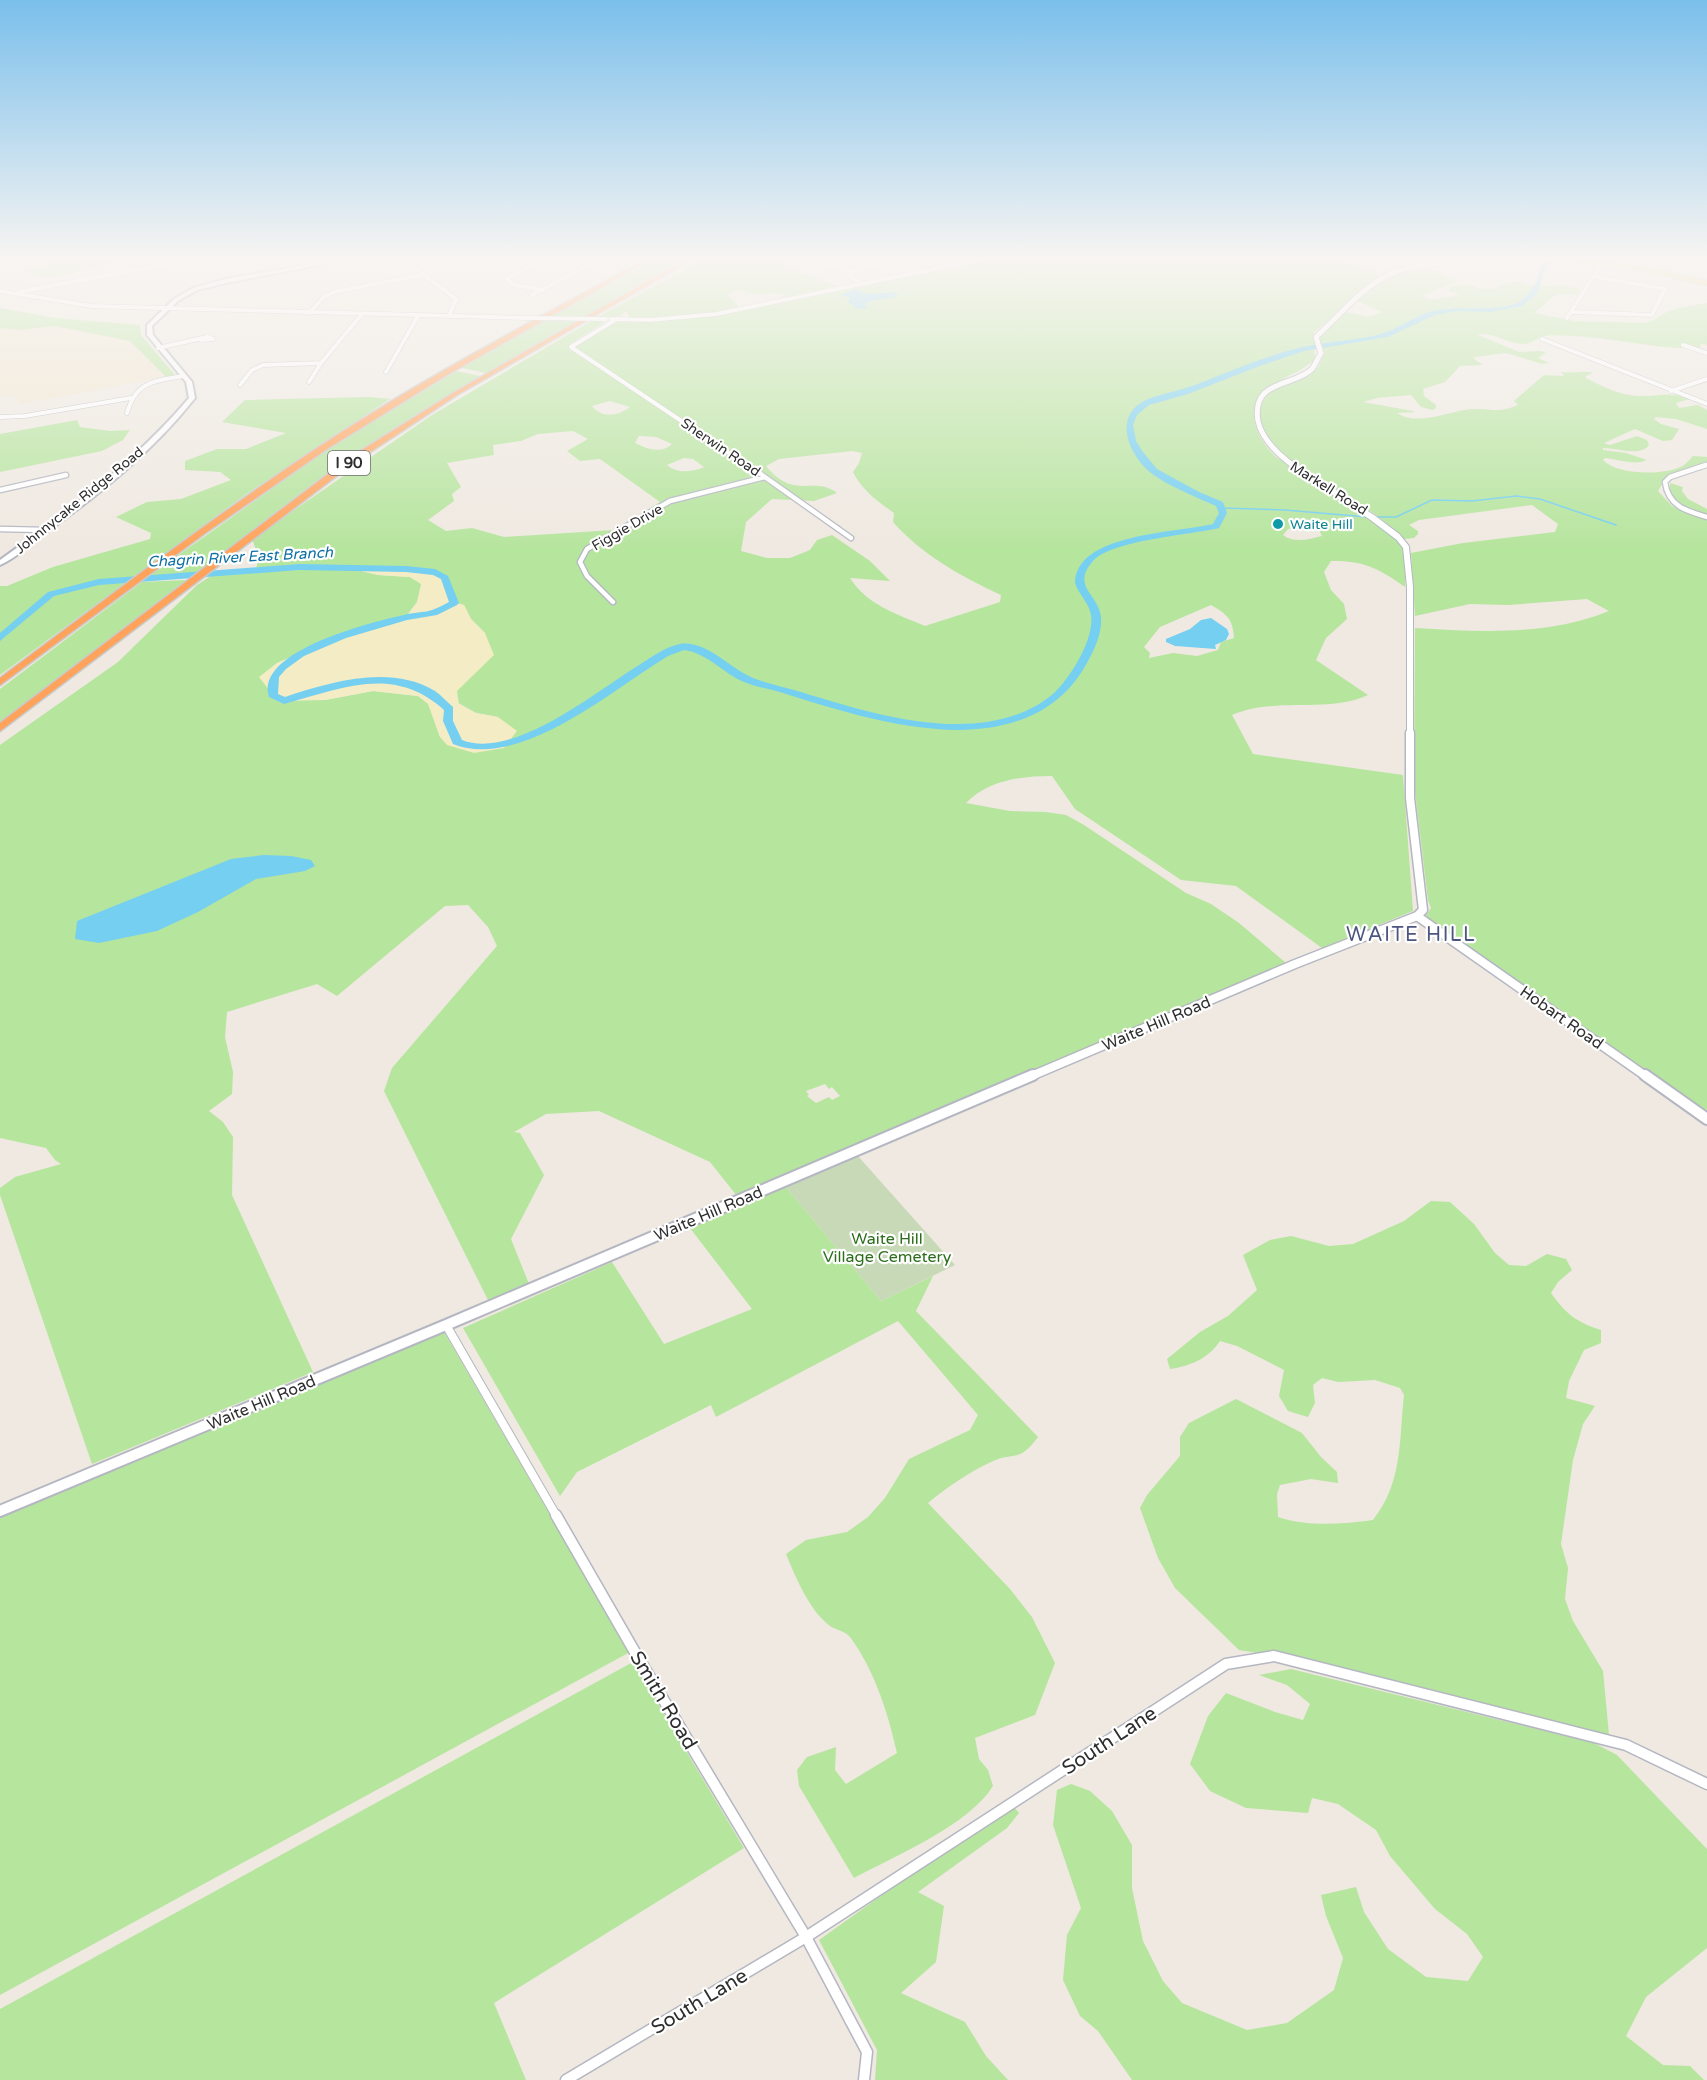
<svg xmlns="http://www.w3.org/2000/svg" width="1707" height="2080" font-family="'Varela Round',sans-serif">
	<rect width="100%" height="100%" fill="#efe9e1"/>
	<path fill="#f0e6d1" d="M 0,308 L 54,318 L 140,325 L 141,335 L 175,375 L 20,404 L 14,396 L 0,395 Z"/>
	<path fill="#b6e59e" fill-rule="evenodd" d="M 44,258 L 149,258 C 142,260 134,264 127,263 C 120,263 116,261 109,263 C 80,269 52,288 24,270 L 48,266 Z
		M 657,258 L 686,258 L 582,318 L 551,317 Z
		M 706,258 L 775,258 L 786,267 L 837,286 L 777,299 L 786,295 L 777,293 L 753,294 L 736,289 L 728,295 L 739,307 C 703,316 666,318 629,317 L 626,311 L 619,317 L 597,317 Z
		M 993,258 L 1322,258 C 1338,265 1367,261 1378,275 L 1373,282 L 1314,332 L 1315,359 C 1303,371 1290,374 1276,383 C 1242,404 1252,433 1276,457 L 1368,515 L 1401,543 L 1406,560 L 1405,587 C 1380,569 1363,560 1331,561 L 1324,572 L 1331,590 L 1344,604 L 1347,619 L 1326,638 L 1316,660 L 1368,695 C 1328,714 1276,696 1232,715 L 1253,754 L 1403,775 L 1413,911 L 1322,948 L 1236,886 L 1181,880 L 1075,809 L 1052,776 C 1021,776 989,780 966,803 L 1010,811 L 1046,812 L 1066,815 L 1084,825 L 1186,893 L 1211,904 L 1239,923 L 1286,963 L 737,1196 L 710,1162 L 599,1111 L 546,1114 L 514,1132 L 520,1133 L 544,1175 L 511,1239 L 529,1284 L 488,1300 L 384,1091 L 392,1068 L 497,946 L 488,927 L 468,905 L 445,906 L 337,996 L 317,984 L 227,1012 L 225,1037 L 233,1072 L 232,1094 L 209,1111 L 223,1122 L 233,1137 L 232,1195 L 313,1372 L 92,1464 L 0,1195 L 0,1188 L 15,1177 L 61,1164 L 55,1160 L 46,1148 L 0,1138 L 0,745 L 118,662 L 197,585 L 214,574 L 256,569 L 259,558 L 252,539 L 432,415 L 591,321 L 605,322 L 570,344 L 574,351 L 573,346 L 615,322 L 685,319 ZM 610,401 L 630,407 C 618,416 603,419 592,406 ZM 573,431 L 588,439 L 567,451 L 580,461 L 600,459 L 660,502 L 614,530 L 504,537 L 472,528 L 446,531 L 428,520 L 454,501 L 452,494 L 461,487 L 447,463 L 494,455 L 493,445 L 521,441 L 538,434 ZM 639,436 L 656,437 L 672,444 C 661,454 647,449 635,443 ZM 852,451 L 862,453 L 859,463 L 853,472 C 861,489 878,502 894,513 L 893,522 C 921,554 962,577 1001,595 L 1000,602 L 925,626 C 897,614 867,605 850,578 L 890,581 L 870,561 L 832,535 L 817,540 L 810,550 L 790,558 L 767,558 L 741,551 L 746,522 L 772,499 L 814,501 L 837,493 C 814,475 794,501 766,466 L 779,459 ZM 684,458 L 693,459 L 704,467 C 693,472 677,474 667,465 ZM 1300,526 L 1318,528 L 1322,536 C 1309,539 1295,544 1283,535 L 1288,529 ZM 353,569 C 382,569 420,563 445,578 L 449,594 L 454,603 L 464,605 L 471,619 L 485,633 L 446,696 L 476,713 L 498,717 L 440,737 L 428,703 L 418,696 L 373,691 L 325,700 L 260,678 L 277,663 L 342,636 L 406,617 L 417,602 L 422,584 L 410,577 L 378,575 ZM 1211,605 C 1227,614 1233,619 1234,638 L 1221,642 L 1218,650 L 1197,656 L 1173,653 L 1149,658 L 1150,653 L 1144,647 L 1160,627 ZM 825,1084 L 829,1089 L 832,1087 L 840,1096 L 832,1100 L 829,1097 L 816,1103 L 807,1096 L 809,1095 L 806,1091 Z
		M 1426,268 L 1458,281 L 1421,296 L 1432,300 L 1460,295 L 1449,291 L 1450,287 L 1466,284 L 1483,289 L 1494,289 L 1502,284 L 1518,281 L 1535,287 L 1561,285 L 1580,289 L 1578,295 C 1549,292 1555,297 1534,313 L 1574,321 L 1644,323 C 1651,321 1655,320 1660,316 C 1672,307 1693,306 1707,303 L 1707,345 L 1701,344 L 1700,348 C 1656,350 1613,337 1570,336 C 1562,336 1550,334 1542,337 C 1535,339 1529,345 1521,344 C 1505,342 1492,332 1476,334 L 1519,352 L 1541,351 L 1546,353 L 1538,358 L 1549,363 L 1542,364 L 1506,353 L 1475,357 L 1474,359 L 1483,365 L 1460,366 L 1445,382 L 1423,389 L 1424,396 L 1436,405 L 1436,408 L 1433,410 L 1421,407 L 1411,395 L 1377,398 L 1363,402 L 1413,411 L 1415,412 L 1397,413 C 1419,427 1448,411 1472,409 C 1492,408 1496,414 1518,405 L 1514,401 L 1544,375 L 1564,376 L 1561,372 C 1572,374 1583,370 1593,373 L 1586,376 L 1586,378 C 1601,386 1620,395 1637,396 C 1656,397 1671,391 1690,399 L 1676,403 L 1679,408 L 1698,405 L 1707,410 L 1707,429 L 1676,419 L 1656,417 L 1654,419 L 1661,424 L 1679,429 L 1672,440 L 1663,441 L 1635,429 L 1604,443 L 1610,445 L 1637,436 L 1647,440 L 1649,445 C 1640,457 1618,448 1603,448 L 1603,450 L 1626,453 L 1647,460 C 1635,466 1618,459 1605,458 L 1603,460 C 1617,475 1660,475 1678,468 C 1685,466 1688,461 1693,456 L 1707,457 L 1707,463 C 1686,470 1669,471 1658,491 L 1672,506 L 1707,518 L 1707,1110 L 1695,1106 L 1425,917 L 1431,908 L 1428,900 L 1414,783 L 1415,628 C 1479,632 1548,636 1609,611 L 1587,599 L 1508,605 L 1470,604 L 1415,616 L 1411,553 L 1463,543 L 1555,532 L 1558,524 L 1532,505 L 1419,520 L 1409,525 L 1418,531 L 1418,534 L 1414,538 L 1404,539 C 1394,530 1383,520 1372,512 C 1345,494 1239,446 1262,403 C 1274,381 1300,384 1316,369 C 1320,366 1322,358 1325,353 L 1318,338 L 1347,312 L 1368,317 L 1382,312 L 1358,301 C 1379,282 1397,271 1426,268 Z
		M 0,308 L 54,318 L 140,325 L 141,335 L 175,375 L 166,377 L 130,341 L 55,326 L 19,330 L 0,328 Z
		M 547,319 L 578,320 L 486,373 L 462,368 Z
		M 456,371 L 480,376 L 405,422 L 315,482 L 195,574 L 149,576 L 325,451 Z
		M 369,397 L 390,399 L 245,495 L 0,675 L 0,586 L 7,586 L 53,567 L 150,539 L 151,533 L 116,517 L 147,502 L 181,499 L 231,480 L 220,472 L 185,470 L 185,461 L 217,449 L 246,449 L 286,433 L 222,422 L 245,400 Z
		M 77,420 L 80,427 L 110,431 L 130,430 L 123,440 L 102,451 L 0,472 L 0,434 Z
		M 1670,483 L 1683,487 L 1682,491 L 1688,499 L 1707,509 L 1707,516 C 1690,510 1668,506 1670,483 Z
		M 186,580 L 0,722 L 0,689 L 142,582 Z
		M 785,1186 L 881,1301 L 933,1276 L 916,1311 L 1038,1437 C 1018,1464 1014,1451 991,1462 C 969,1472 946,1488 928,1503 L 1010,1589 L 1032,1617 L 1055,1663 L 1035,1715 L 975,1738 L 979,1759 L 988,1770 L 993,1786 C 969,1825 895,1856 854,1878 L 799,1786 L 797,1770 L 807,1757 L 836,1747 L 835,1770 L 846,1784 L 897,1753 C 888,1713 875,1671 850,1637 C 845,1631 836,1630 830,1626 C 809,1610 796,1578 786,1554 L 806,1540 L 847,1532 L 868,1517 L 885,1498 L 909,1459 L 970,1430 L 978,1415 L 898,1321 L 716,1417 L 711,1405 L 577,1472 L 560,1496 L 463,1328 L 612,1262 L 664,1344 L 752,1309 L 690,1228 Z
		M 1431,1201 L 1450,1202 L 1474,1224 L 1495,1253 L 1509,1265 L 1526,1266 L 1547,1254 L 1566,1259 L 1572,1270 L 1558,1282 L 1551,1293 C 1566,1314 1576,1322 1601,1330 L 1601,1343 L 1584,1350 L 1569,1381 L 1566,1398 L 1595,1406 L 1583,1424 L 1573,1460 L 1561,1544 L 1568,1568 L 1565,1599 L 1573,1621 L 1603,1671 L 1609,1735 L 1334,1666 L 1239,1650 L 1175,1588 L 1158,1558 L 1140,1508 L 1147,1495 L 1180,1456 L 1180,1437 L 1189,1423 L 1236,1399 L 1302,1433 L 1321,1457 L 1337,1472 L 1338,1483 L 1311,1479 L 1280,1485 L 1277,1494 L 1278,1517 C 1307,1527 1343,1524 1373,1520 C 1403,1482 1399,1440 1404,1395 L 1400,1388 L 1375,1380 L 1338,1382 L 1322,1378 L 1313,1385 L 1315,1403 L 1308,1417 L 1288,1411 L 1279,1396 L 1284,1370 L 1237,1346 L 1220,1341 C 1208,1359 1190,1366 1170,1369 L 1167,1359 L 1200,1332 L 1228,1316 L 1257,1290 L 1243,1255 L 1270,1240 L 1291,1236 L 1329,1246 L 1353,1244 L 1404,1221 Z
		M 443,1330 L 630,1652 L 0,1995 L 0,1515 Z
		M 633,1662 L 744,1848 L 494,2003 L 526,2080 L 0,2080 L 0,2009 Z
		M 1291,1669 L 1594,1743 L 1617,1755 L 1707,1849 L 1707,1948 L 1646,1997 L 1626,2036 L 1663,2065 L 1690,2066 L 1704,2080 L 1132,2080 L 1098,2031 L 1080,2016 L 1063,1980 L 1067,1935 L 1081,1908 L 1053,1825 L 1057,1790 L 1071,1784 L 1090,1791 L 1112,1811 L 1132,1845 L 1132,1888 L 1143,1941 L 1163,1981 L 1182,2003 L 1247,2030 L 1287,2023 L 1334,1990 L 1343,1958 L 1326,1916 L 1321,1895 L 1356,1887 L 1364,1912 L 1388,1949 L 1426,1977 L 1468,1981 L 1483,1957 L 1467,1934 L 1435,1909 L 1390,1856 L 1376,1830 L 1338,1804 L 1312,1798 L 1308,1813 L 1246,1808 L 1210,1791 L 1190,1764 L 1208,1716 L 1226,1693 L 1275,1712 L 1303,1720 L 1310,1704 L 1287,1685 L 1259,1675 Z
		M 1011,1803 L 1019,1813 L 1007,1828 L 918,1892 L 944,1906 L 936,1962 L 901,1993 L 965,2022 L 986,2056 L 1008,2080 L 875,2080 L 877,2050 L 819,1940 Z"/>
	<path fill="#f3ecc5" d="M 349,568 C 379,569 419,562 445,578 L 449,594 L 454,602 L 464,605 L 471,619 L 485,633 L 494,655 L 457,691 L 459,704 L 476,713 L 498,717 L 517,731 L 504,748 L 474,753 L 447,745 L 440,737 L 428,704 L 418,696 L 373,691 L 325,700 L 284,701 L 273,695 L 259,677 L 277,663 L 342,636 L 406,617 L 417,602 L 421,584 L 410,577 L 378,575 Z"/>
	<path fill="#c8d9b8" d="M 857,1155 L 955,1265 L 881,1301 L 785,1186 Z"/>
	<path fill="#75cff0" d="M 855,289 L 867,294 L 894,292 L 899,295 C 889,301 875,297 865,304 L 867,309 L 856,308 L 848,302 L 850,298 L 841,295 Z
		M 1211,618 L 1227,629 L 1229,634 L 1226,640 L 1215,645 L 1216,649 L 1175,646 L 1166,642 L 1166,639 L 1190,629 L 1201,620 Z
		M 263,855 L 291,856 L 311,860 L 315,866 L 305,871 L 256,879 L 198,912 L 157,931 L 99,943 L 75,939 L 77,921 L 231,859 Z"/>
	<g fill="none" stroke-linecap="round" stroke-linejoin="round">
		<path stroke="#75cff0" stroke-width="1.5" d="M 1221,508 L 1285,510 L 1367,517
			M 1376,517 L 1396,517 L 1432,500 L 1472,501 L 1516,496 L 1540,499 L 1616,525"/>
		<path fill="#75cff0" fill-rule="evenodd" d="M 1553,258 L 1561,258 L 1546,267 L 1537,294 L 1522,306 L 1490,312 L 1457,311 L 1435,315 L 1388,337 L 1304,351 L 1257,367 L 1188,394 L 1149,405 L 1137,415 L 1133,425 L 1136,441 L 1143,452 L 1157,469 L 1199,492 L 1223,502 L 1227,513 L 1219,528 C 1190,535 1112,540 1093,561 C 1070,587 1100,595 1101,618 C 1102,633 1095,648 1088,661 C 1058,719 998,734 937,729 C 885,725 833,709 783,693 C 770,689 756,687 744,682 C 723,673 707,653 684,650 L 668,656 C 613,689 520,771 453,744 L 443,721 L 444,710 C 393,664 341,689 284,704 L 269,697 C 254,651 372,622 404,615 C 413,612 423,613 432,610 C 438,608 443,605 449,602 L 441,579 L 433,575 L 406,572 L 299,570 L 99,585 L 54,596 L 0,641 L 0,633 L 48,592 L 99,579 L 299,564 L 406,566 L 435,569 L 448,576 L 459,603 L 457,605 L 437,615 L 407,620 L 346,638 L 304,656 L 286,669 L 279,677 L 278,694 L 285,697 C 331,682 390,664 435,691 C 441,695 447,702 453,707 L 453,721 L 462,740 C 513,760 594,693 636,667 C 649,659 664,647 680,644 C 707,640 730,669 753,678 C 768,684 785,687 801,692 C 875,715 985,750 1053,694 C 1070,679 1098,634 1090,611 C 1087,601 1078,593 1075,583 C 1076,533 1177,533 1213,524 L 1219,513 L 1216,506 C 1196,497 1168,486 1151,473 C 1130,456 1112,418 1144,401 C 1158,394 1184,390 1200,383 C 1233,370 1268,355 1303,347 C 1329,341 1358,341 1384,333 C 1401,327 1416,315 1434,311 C 1458,305 1499,313 1519,302 C 1532,295 1539,278 1540,265 Z"/>
		<g stroke="#b4b7c1" stroke-width="5">
			<path id="minor-far3" d="M 821,258 L 821,262 L 846,269 L 852,278 L 862,283
				M 898,258 L 917,258
				M 949,258 L 960,263
				M 480,260 L 491,258
				M 412,266 L 456,299 L 449,316
				M 849,272 L 901,258
				M 543,290 L 514,285 L 507,279 L 544,258
				M 0,291 L 91,306 L 527,318
				M 18,292 L 200,258
				M 532,295 L 601,258
				M 1572,312 L 1652,315 L 1665,289 L 1595,277
				M 309,313 L 324,297 L 334,292 L 422,275
				M 1567,318 L 1602,263
				M 611,319 L 650,320 L 716,314 L 988,258
				M 615,320 L 571,347 L 750,467
				M 1542,339 L 1707,404
				M 1683,345 L 1707,353
				M 158,348 L 207,337 L 213,339 L 201,340
				M 386,372 L 418,316
				M 309,382 L 321,363 L 362,314
				M 240,385 L 252,370 L 263,365 L 321,363
				M 1671,391 L 1707,379
				M 127,413 C 136,381 154,381 183,376
				M 0,417 L 25,416 L 131,398
				M 1701,467 L 1707,465"/>
		</g>
		<g stroke="#b4b7c1" stroke-width="7">
			<path id="minor-far2" d="M 748,465 L 851,538
				M 1706,465 L 1670,477 L 1665,482 C 1668,506 1686,511 1707,517
				M 0,490 L 66,475
				M 0,529 L 45,530
				M 613,602 L 587,576 L 580,562 L 587,549 L 670,501 L 765,477"/>
		</g>
		<g stroke="#b4b7c1" stroke-width="10">
			<path id="minor-far1" d="M 446,1325 L 557,1517"/>
		</g>
		<g stroke="#b4b7c1" stroke-width="13">
			<path id="minor" d="M 556,1515 L 636,1654 L 806,1937 L 867,2052 L 864,2080
				M 566,2080 L 806,1937 L 1226,1664 L 1274,1656 L 1626,1745 L 1707,1784"/>
		</g>
		<g stroke="#b4b7c1" stroke-width="7">
			<path id="tertiary-far3" d="M 1295,467 C 1280,456 1262,440 1258,421 C 1251,379 1294,387 1312,369 C 1315,365 1318,358 1321,353 L 1316,337 C 1338,317 1362,287 1390,274 C 1416,262 1473,261 1504,258"/>
		</g>
		<g stroke="#b4b7c1" stroke-width="8">
			<path id="tertiary-far2" d="M 1293,465 L 1373,518 L 1398,537 L 1406,547 L 1410,587 L 1410,734"/>
		</g>
		<g stroke="#b4b7c1" stroke-width="11">
			<path id="tertiary-far1" d="M 1410,733 L 1410,798 L 1423,910 L 1417,916
				M 1417,916 L 1647,1077
				M 1029,1077 L 1295,964 L 1417,916"/>
		</g>
		<g stroke="#b4b7c1" stroke-width="14">
			<path id="tertiary" d="M 1645,1075 L 1707,1119
				M 0,1511 L 446,1325 L 1033,1075"/>
		</g>
		<g stroke="#b4b7c1" stroke-width="4">
			<path id="secondary" d="M 345,258 L 356,258 L 226,283 L 197,290 L 178,301 L 152,326 L 153,335 L 192,382 L 195,398 C 153,451 100,494 45,533 C 31,544 16,558 0,565 L 0,560 C 68,511 135,462 189,398 L 186,382 L 147,335 L 147,325 L 174,299 L 193,288 L 226,279 Z"/>
		</g>
		<g stroke="#c9c9c9" stroke-width="4">
			<path id="primary" d="M 1543,258 C 1599,257 1653,269 1707,281 L 1707,285 L 1636,269 Z"/>
		</g>
		<g stroke="#c9c9c9" stroke-width="3">
			<path id="motorway" d="M 647,258 L 654,258 L 447,375 L 327,449 L 204,534 L 0,685 L 0,678 C 106,599 210,519 320,446 C 425,377 537,319 647,258 Z
				M 688,258 L 695,258 L 457,395 L 355,462 L 0,731 L 0,723 L 349,458 L 453,393 Z"/>
		</g>
		<use href="#minor-far3" stroke="#fff" stroke-width="4"/>
		<use href="#minor-far2" stroke="#fff" stroke-width="4.5"/>
		<use href="#minor-far1" stroke="#fff" stroke-width="8"/>
		<use href="#minor" stroke="#fff" stroke-width="10"/>
		<use href="#tertiary-far3" stroke="#fff" stroke-width="5"/>
		<use href="#tertiary-far2" stroke="#fff" stroke-width="6"/>
		<use href="#tertiary-far1" stroke="#fff" stroke-width="8"/>
		<use href="#tertiary" stroke="#fff" stroke-width="10"/>
		<use href="#secondary" fill="#fff" fill-rule="evenodd"/>
		<use href="#primary" fill="#f2d163" fill-rule="evenodd"/>
		<use href="#motorway" fill="#ffa35c" fill-rule="evenodd"/>
		<g stroke="#b4b7c1" stroke-width="5" stroke-linecap="butt">
			<path id="minor-bridge" d="M 527,318 L 605,319"/>
		</g>
		<use href="#minor-bridge" stroke="#fff" stroke-width="4"/>
	</g>
	<linearGradient id="sky" x2="0" y2="1"><stop stop-color="#7abfeb"/><stop offset="0.47" stop-color="#f8f5f2"/><stop offset="1" stop-color="#f8f5f2" stop-opacity="0"/></linearGradient>
	<rect width="1707" height="549" fill="url(#sky)"/>
	<circle fill="#0f9aa8" stroke="#fff" stroke-width="2" cx="1278" cy="524" r="6"/>
	<g text-anchor="middle" stroke-width="4.5" stroke-linejoin="round" paint-order="stroke">
		<g font-size="14" fill="#2e2e2e" stroke="#fff">
			<text transform="translate(721 447) rotate(34)" y="5">Sherwin Road</text>
			<text transform="translate(1329 488) rotate(32)" y="5">Markell Road</text>
			<text transform="translate(79 500) rotate(-39)" y="5">Johnnycake Ridge Road</text>
			<text transform="translate(627 527) rotate(-30)" y="5">Figgie Drive</text>
		</g>
		<g font-size="14" fill="#0d838f" stroke="#fff" text-anchor="start">
			<text x="1290" y="529">Waite Hill</text>
		</g>
		<rect fill="#fff" stroke="#6d6d6d" stroke-width="1.5" x="328" y="451" width="42" height="24" rx="4.5"/>
		<g font-size="15" font-weight="bold" fill="#2e2e2e">
			<text x="349" y="468">I 90</text>
		</g>
		<g font-size="15" font-style="italic" fill="#0d6fa3" stroke="#fff">
			<text transform="translate(240 557) rotate(-3)" y="5">Chagrin River East Branch</text>
		</g>
		<g font-size="16" fill="#2e2e2e" stroke="#fff">
			<text transform="translate(1562 1017) rotate(35)" y="6">Hobart Road</text>
			<text transform="translate(1156 1023) rotate(-23)" y="6">Waite Hill Road</text>
			<text transform="translate(708 1213) rotate(-23)" y="6">Waite Hill Road</text>
			<text transform="translate(261 1402) rotate(-23)" y="6">Waite Hill Road</text>
		</g>
		<g font-size="16" fill="#2c6e1b" stroke="#fff">
			<text x="887" y="1244">Waite Hill<tspan x="887" dy="18">Village Cemetery</tspan></text>
		</g>
		<g font-size="20" letter-spacing="1.5" fill="#4d5680" stroke="#fff">
			<text x="1411" y="941">WAITE HILL</text>
		</g>
		<g font-size="20" fill="#2e2e2e" stroke="#fff">
			<text transform="translate(664 1700) rotate(59)" y="7">Smith Road</text>
			<text transform="translate(1109 1740) rotate(-33)" y="7">South Lane</text>
			<text transform="translate(699 2001) rotate(-31)" y="7">South Lane</text>
		</g>
	</g>
</svg>
